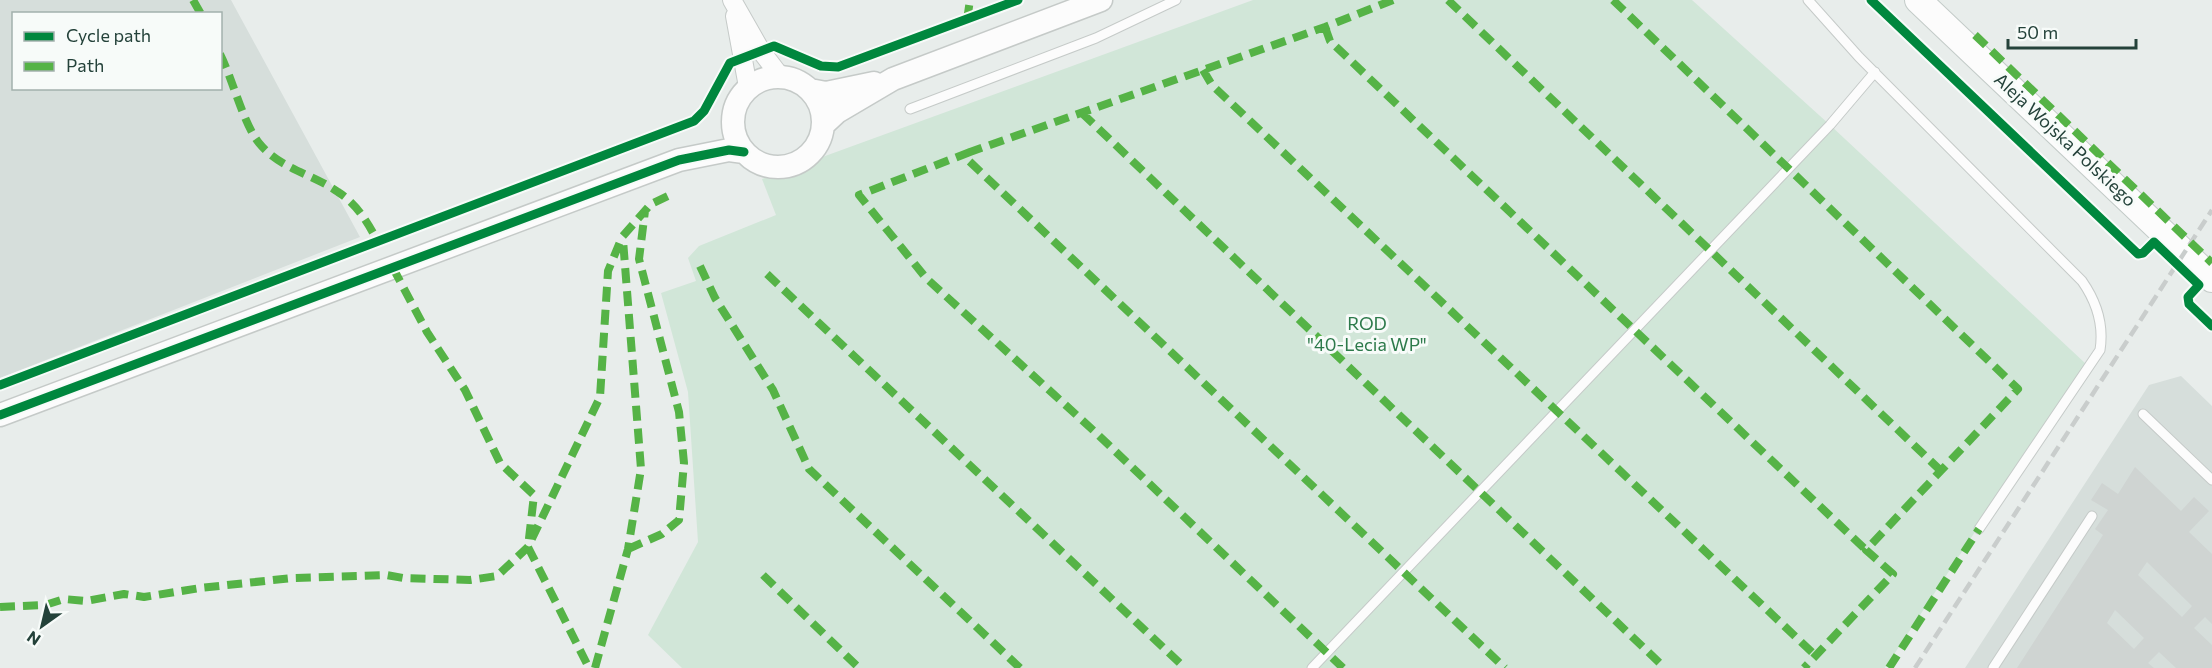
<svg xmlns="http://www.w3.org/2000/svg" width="2212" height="668" font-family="Commissioner,sans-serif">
	<rect width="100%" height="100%" fill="#e8edeb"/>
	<path fill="#d6dedb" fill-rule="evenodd" d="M 0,0 L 231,0 L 360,237 L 0,378 ZM 14,14 L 220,14 L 220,88 L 14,88 Z
		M 2181,376 L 2212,406 L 2212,668 L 1965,668 L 2149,385 Z"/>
	<path fill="#d1e6d8" d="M 1253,0 L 1692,0 L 1830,125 L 2086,364 L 1885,668 L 682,668 L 648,635 L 698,542 L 688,392 L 661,293 L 696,281 L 688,258 L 699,246 L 776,215 L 762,179 Z"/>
	<path fill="#cfd4d2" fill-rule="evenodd" d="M 2135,467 L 2181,511 L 2194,497 L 2209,511 L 2189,532 L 2212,554 L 2212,624 L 2205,617 L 2194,628 L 2212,645 L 2212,668 L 2176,668 L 2159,652 L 2148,663 L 2154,668 L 2017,668 L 2103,535 L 2095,529 L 2108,510 L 2091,500 L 2102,483 L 2118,494 ZM 2147,562 L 2192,606 L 2182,617 L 2138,575 ZM 2115,610 L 2144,638 L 2134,649 L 2107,623 Z"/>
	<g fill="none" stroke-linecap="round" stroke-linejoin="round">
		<g stroke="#c5cac8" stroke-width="11">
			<path id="service" d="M 1808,0 L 1859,57 L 2082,281 C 2096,301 2104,325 2100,350 L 1979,529
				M 910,109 L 1096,38 L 1176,0
				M 2143,414 L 2212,480
				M 1312,668 L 1830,125 L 1875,72
				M 1993,668 L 2092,516"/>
		</g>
		<g stroke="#c5cac8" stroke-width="20">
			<path id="minor" d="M 732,0 L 761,51 L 780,76
				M 735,16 L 748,87"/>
		</g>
		<g stroke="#c5cac8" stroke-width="25">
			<path id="tertiary" d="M733 122a45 45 0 1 1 90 0a45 45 0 1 1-90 0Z
				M 810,90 L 826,93 L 874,83
				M 823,125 L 837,112 L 893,79 L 1101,0
				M 0,415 L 679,160 L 729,150 L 744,152"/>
		</g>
		<g stroke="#c3cbc8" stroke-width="28">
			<path id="secondary" d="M 1918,0 L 2212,279"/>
		</g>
		<use href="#service" stroke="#fcfcfc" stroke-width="9"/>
		<use href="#minor" stroke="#fcfcfc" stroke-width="18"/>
		<use href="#tertiary" stroke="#fcfcfc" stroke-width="22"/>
		<use href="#secondary" stroke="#fcfcfc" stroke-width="26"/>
		<path stroke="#c9cdcc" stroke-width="4.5" stroke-dasharray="12 6" stroke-linecap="butt" d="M 1915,668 L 2212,210"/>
		<path stroke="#55b346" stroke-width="8" stroke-dasharray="15 8" stroke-linecap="butt" d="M 193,0 L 201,14
			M 1393,0 L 1325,27 L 970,152 L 968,160 L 1505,668
			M 1448,0 L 1941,471
			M 1613,0 L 2018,389 L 1866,550 L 1893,574 L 1804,668
			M 967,20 L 970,0
			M 1325,27 L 1330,41 L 1866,550
			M 1975,35 L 2212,263
			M 220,54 C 233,80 243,123 259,143 C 280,169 313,174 338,192 C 357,204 368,223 378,242
			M 1203,70 L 1212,85 L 1816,656
			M 1082,113 L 1665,668
			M 970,152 L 859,195 L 926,278 L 1094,431 L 1343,668
			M 700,266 L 715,298 L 773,390 L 809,469 L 1020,668
			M 393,268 L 427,332 L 465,390 L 500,463 L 534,495 L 528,547 L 589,668
			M 767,274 L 1185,668
			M 628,549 L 662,534 L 679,520 L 684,463 L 679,412 L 639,259 L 645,211
			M 763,575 L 859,668
			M 0,607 L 45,605 L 64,599 L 86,601 L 124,594 L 144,597 L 200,588 L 292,578 L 386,575 L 403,578 L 470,580 L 497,576 L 528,547 L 600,397 L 608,271 L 622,237 L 651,204 L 668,196
			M 595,668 L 628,549 L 641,469 L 623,240
			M 1889,668 L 1979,529"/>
		<g stroke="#f7fbf9" stroke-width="13">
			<path id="cycleway" d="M 1871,0 L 2138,254 L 2143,253 L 2154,242 L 2199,285 L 2188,297 L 2189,304 L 2212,326
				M 0,385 L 694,121 L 704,111 L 730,63 L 774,46 L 821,66 L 838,67 L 1018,0
				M 0,415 L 679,160 L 729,150 L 744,152"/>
		</g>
		<use href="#cycleway" stroke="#00873e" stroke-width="9"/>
	</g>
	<g text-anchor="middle" stroke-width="6" stroke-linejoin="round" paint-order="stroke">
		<g font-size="18" fill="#24423a" stroke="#f7fbf9">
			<text transform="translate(2065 140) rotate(43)" y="6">Aleja Wojska Polskiego</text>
		</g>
		<g font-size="18" fill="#2d7a4b" stroke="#f7fbf9">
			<text x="1367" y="330">ROD<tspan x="1367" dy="21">"40-Lecia WP"</tspan></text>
		</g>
	</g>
	<rect x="12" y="12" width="210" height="78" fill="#f7fbf9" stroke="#a3b1ad" stroke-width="1.5"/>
	<rect x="24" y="32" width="30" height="9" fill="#00873e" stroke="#a3b1ad" stroke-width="1.5"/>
	<text x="66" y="42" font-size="18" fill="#24423a">Cycle path</text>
	<rect x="24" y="62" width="30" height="9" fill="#55b346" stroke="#a3b1ad" stroke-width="1.5"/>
	<text x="66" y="72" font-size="18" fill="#24423a">Path</text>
	<g transform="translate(42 626) rotate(214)" stroke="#f7fbf9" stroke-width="4.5" paint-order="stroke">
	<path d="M0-4.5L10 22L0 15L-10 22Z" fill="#24423a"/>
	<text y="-9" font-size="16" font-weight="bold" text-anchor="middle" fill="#24423a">N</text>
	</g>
	<path d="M2008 39v9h128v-9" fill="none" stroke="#24423a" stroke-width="3"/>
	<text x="2017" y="39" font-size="18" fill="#24423a" stroke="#f7fbf9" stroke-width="4.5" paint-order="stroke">50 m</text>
</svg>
